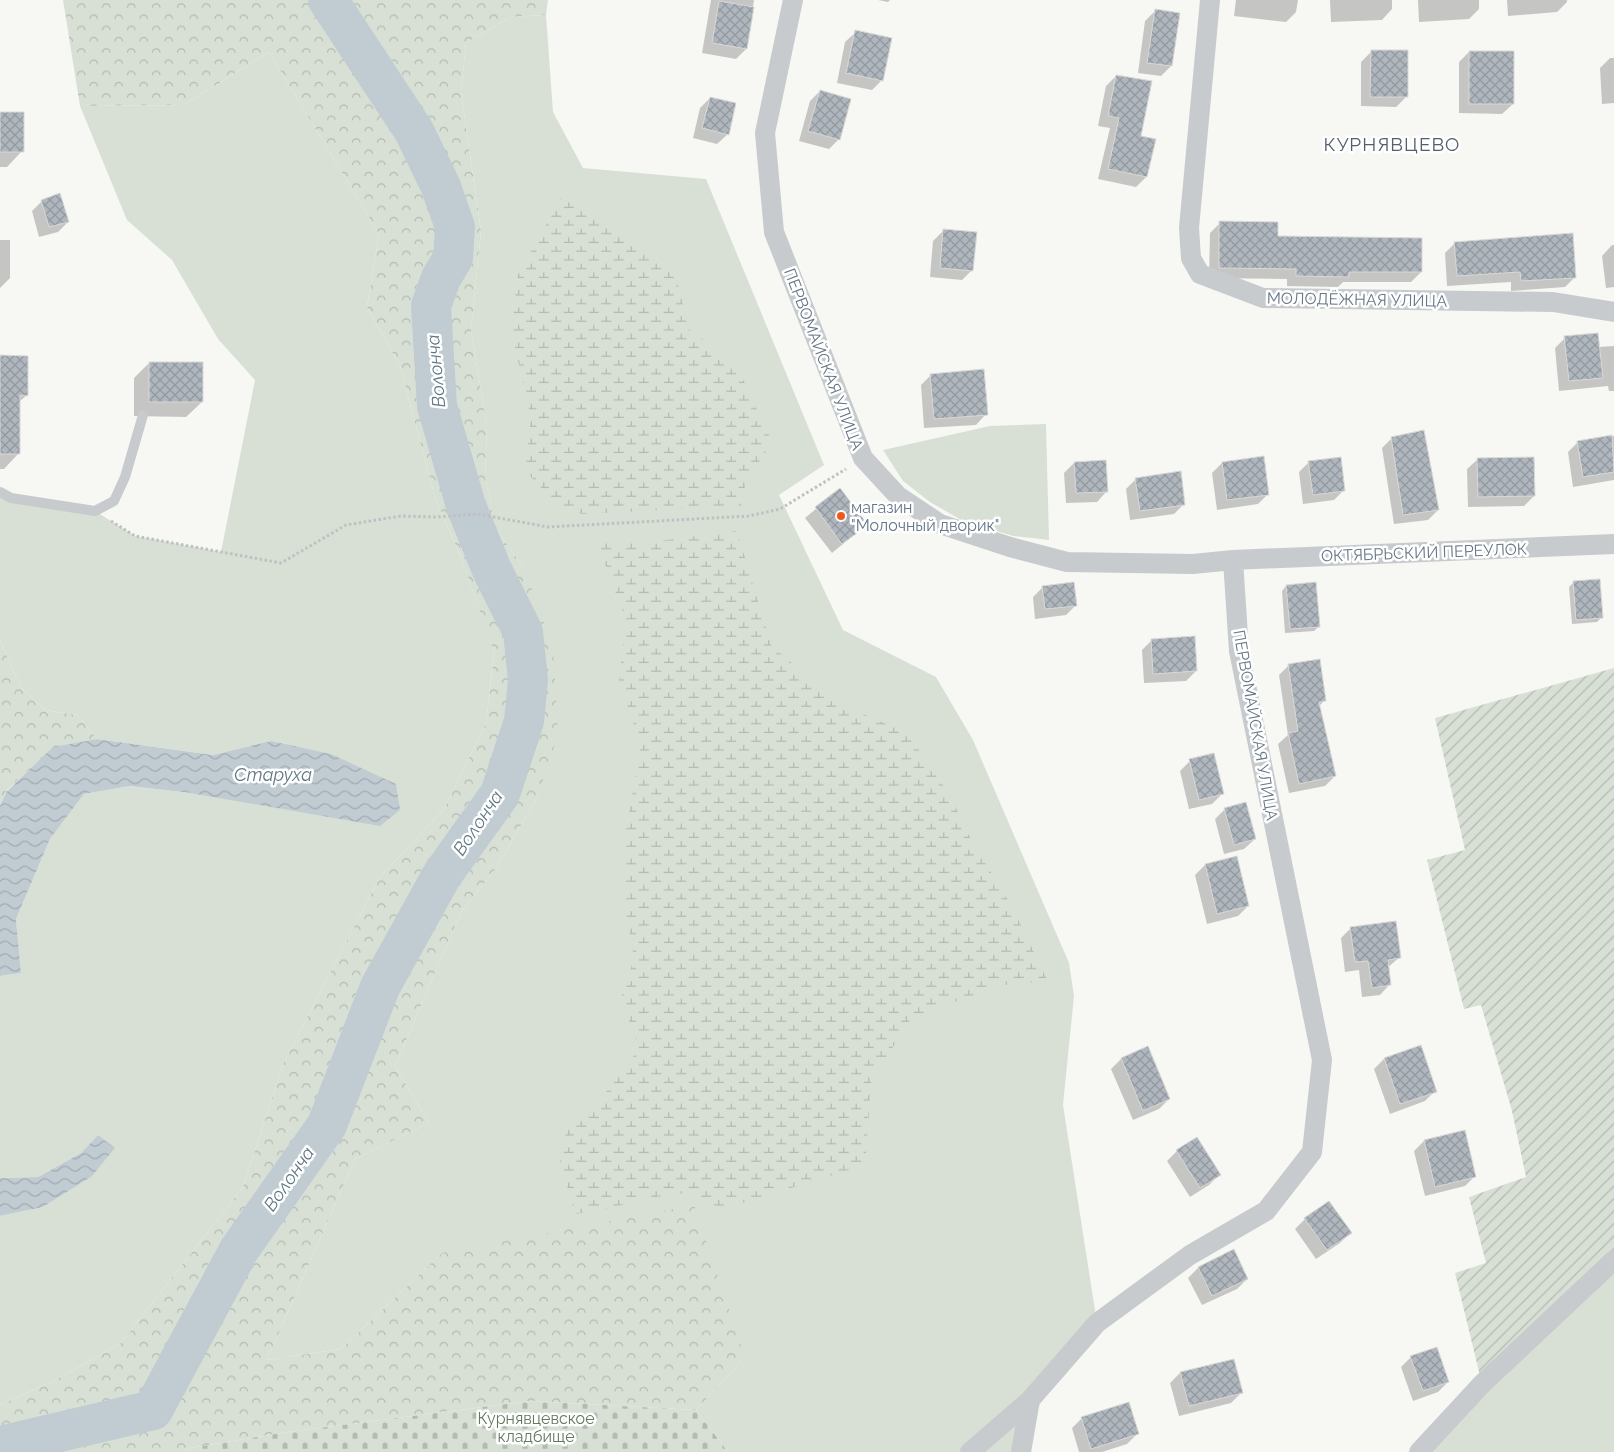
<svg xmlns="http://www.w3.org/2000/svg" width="1614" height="1452" font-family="Raleway,sans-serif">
	<defs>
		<pattern id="forest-crowns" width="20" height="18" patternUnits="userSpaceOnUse" patternTransform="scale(1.25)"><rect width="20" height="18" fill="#d8e0d5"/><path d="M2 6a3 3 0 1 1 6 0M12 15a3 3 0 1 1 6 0" fill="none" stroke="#b3bab2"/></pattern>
		<pattern id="wetland-marsh" width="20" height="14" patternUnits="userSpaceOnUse" patternTransform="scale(1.25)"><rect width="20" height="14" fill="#d8e0d5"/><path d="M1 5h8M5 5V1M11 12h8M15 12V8" fill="none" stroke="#b3bab2"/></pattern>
		<pattern id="cemetery-stones" width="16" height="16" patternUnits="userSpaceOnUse" patternTransform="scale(1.25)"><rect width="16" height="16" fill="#d8e0d5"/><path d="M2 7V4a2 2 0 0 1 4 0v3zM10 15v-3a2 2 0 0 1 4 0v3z" fill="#b3bab2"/></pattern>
		<pattern id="garden-furrows" width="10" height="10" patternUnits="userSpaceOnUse" patternTransform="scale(1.25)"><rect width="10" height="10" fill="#d8e0d5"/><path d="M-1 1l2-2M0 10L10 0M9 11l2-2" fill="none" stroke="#b3bab2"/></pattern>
		<pattern id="water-waves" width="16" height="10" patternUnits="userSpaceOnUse" patternTransform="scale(1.25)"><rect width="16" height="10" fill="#c1ccd2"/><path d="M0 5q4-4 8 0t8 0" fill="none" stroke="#a0aab0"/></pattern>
		<pattern id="building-cross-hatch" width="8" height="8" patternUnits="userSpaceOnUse" patternTransform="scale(1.25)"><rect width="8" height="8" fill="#afb6bd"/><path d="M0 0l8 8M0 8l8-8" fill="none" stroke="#92999f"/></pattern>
	</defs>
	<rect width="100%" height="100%" fill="#f7f8f4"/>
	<path fill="#d8e0d5" d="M 546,15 L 553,112 L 583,168 L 706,179 L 824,465 L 779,495 L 843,630 L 936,677 L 973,740 L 1069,963 L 1074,996 L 1063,1105 L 1097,1323 L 1030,1400 L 1021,1452 L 728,1452 L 696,1410 L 745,1357 L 442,1253 L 341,1349 L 267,1360 L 355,1159 L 429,1123 L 395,1066 L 461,912 L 495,870 L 538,796 L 524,568 L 496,529 L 485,476 L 487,427 L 471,330 L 481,231 L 461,92 L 466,43 L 511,17 Z
		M 269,52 L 379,234 L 367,307 L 400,366 L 435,498 L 462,560 L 494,652 L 486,723 L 444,809 L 380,877 L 284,1062 L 243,1187 L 121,1343 L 57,1379 L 0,1405 L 0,1216 L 43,1207 L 91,1177 L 98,1135 L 81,1153 L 38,1177 L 0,1178 L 0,976 L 21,973 L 16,919 L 50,839 L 84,794 L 130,786 L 190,793 L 271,741 L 213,755 L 97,739 L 77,715 L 45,710 L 21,688 L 0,640 L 0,492 L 95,511 L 135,536 L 221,552 L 255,380 L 218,339 L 172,260 L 127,220 L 80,106 L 184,105 Z
		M 1046,424 L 1049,540 L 1013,536 L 963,521 L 930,502 L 903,481 L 883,450 L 990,426 Z
		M 1614,1260 L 1614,1452 L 1419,1452 Z"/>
	<path fill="url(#forest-crowns)" d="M 63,0 L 548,0 L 546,15 L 511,17 L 466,43 L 461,92 L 481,231 L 471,330 L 487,427 L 485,476 L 496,529 L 524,568 L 553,648 L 558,734 L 538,796 L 495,870 L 461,912 L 395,1066 L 429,1123 L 355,1159 L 267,1360 L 341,1349 L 442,1253 L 694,1205 L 745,1357 L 696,1410 L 530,1401 L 288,1432 L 190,1448 L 182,1452 L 0,1452 L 0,1405 L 57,1379 L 121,1343 L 243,1187 L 284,1062 L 380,877 L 444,809 L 486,723 L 494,653 L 462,560 L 435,498 L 400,366 L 367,307 L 379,234 L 269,52 L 184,105 L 80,106 Z
		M 0,640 L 21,688 L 45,710 L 77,715 L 97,739 L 53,748 L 6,791 L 0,806 Z"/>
	<path fill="url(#wetland-marsh)" d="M 561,198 L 632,237 L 676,277 L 689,329 L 736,364 L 772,442 L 746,482 L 741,506 L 582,514 L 556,503 L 525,471 L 531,418 L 511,329 L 518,275 Z
		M 737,531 L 771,645 L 836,702 L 907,733 L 950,795 L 971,840 L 1011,905 L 1048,981 L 1003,985 L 912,1017 L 871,1082 L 865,1165 L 720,1210 L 693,1192 L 648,1198 L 603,1210 L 575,1214 L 559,1158 L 567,1129 L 600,1100 L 639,1049 L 621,998 L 634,959 L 624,899 L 626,829 L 641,745 L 619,681 L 626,620 L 597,543 L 658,541 Z"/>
	<path fill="url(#cemetery-stones)" d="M 530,1401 L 696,1410 L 728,1452 L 182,1452 L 190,1448 L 288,1432 Z"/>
	<path fill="url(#garden-furrows)" d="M 1614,668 L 1614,1260 L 1482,1384 L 1455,1273 L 1486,1263 L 1469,1197 L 1526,1177 L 1512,1111 L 1481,1005 L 1464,1009 L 1427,860 L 1465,850 L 1435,718 Z"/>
	<path fill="url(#water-waves)" d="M 97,739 L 213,755 L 271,741 L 331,754 L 396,784 L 400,810 L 380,826 L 190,793 L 130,786 L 84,794 L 50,839 L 16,919 L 21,973 L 0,976 L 0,806 L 6,792 L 53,747 Z
		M 98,1135 L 115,1148 L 91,1177 L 43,1207 L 0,1216 L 0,1178 L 38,1177 L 81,1153 Z"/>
	<path fill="#0003" d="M 711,0 L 754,0 L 746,49 L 736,59 L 702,53 Z
		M 878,0 L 890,0 L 888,2 Z
		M 1236,0 L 1298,0 L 1296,12 L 1286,22 L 1234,16 Z
		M 1330,0 L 1392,0 L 1392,9 L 1382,20 L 1331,22 Z
		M 1418,0 L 1479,0 L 1479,9 L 1469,19 L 1419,22 Z
		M 1507,0 L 1567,0 L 1567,2 L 1557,12 L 1508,16 Z
		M 1155,11 L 1171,66 L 1161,76 L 1138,73 L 1145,21 Z
		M 856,32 L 882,80 L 872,90 L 837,83 L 845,42 Z
		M 1371,52 L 1407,96 L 1396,107 L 1361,106 L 1361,62 Z
		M 1469,52 L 1513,104 L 1502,114 L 1459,113 L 1459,62 Z
		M 1610,58 L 1614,58 L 1614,103 L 1602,104 L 1600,68 Z
		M 1116,76 L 1140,137 L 1146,177 L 1136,187 L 1098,179 L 1110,128 L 1098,126 L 1106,86 Z
		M 820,91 L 839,139 L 829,149 L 799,141 L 810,101 Z
		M 710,98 L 728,134 L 717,144 L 693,138 L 700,108 Z
		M 0,113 L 22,151 L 7,167 L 0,167 Z
		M 42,201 L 68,222 L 58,232 L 39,237 L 32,211 Z
		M 1220,223 L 1276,238 L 1421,272 L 1411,282 L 1343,282 L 1338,287 L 1287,286 L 1287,279 L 1209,278 L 1210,233 Z
		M 943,231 L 972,270 L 962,280 L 930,277 L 933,241 Z
		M 0,240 L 10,240 L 10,278 L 0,288 Z
		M 1455,243 L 1575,277 L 1565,287 L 1511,291 L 1511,282 L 1447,286 L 1445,253 Z
		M 1612,245 L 1614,245 L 1614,287 L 1606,288 L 1602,256 Z
		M 1565,338 L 1599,347 L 1614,346 L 1614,391 L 1609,391 L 1608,386 L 1559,391 L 1555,348 Z
		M 0,357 L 27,395 L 19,402 L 19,453 L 4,469 L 0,469 Z
		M 149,363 L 202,402 L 186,417 L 134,416 L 134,378 Z
		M 931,375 L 986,414 L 976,425 L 924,428 L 921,385 Z
		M 1614,436 L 1614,480 L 1573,487 L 1568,452 L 1578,442 Z
		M 1392,438 L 1438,510 L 1428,520 L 1394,524 L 1382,448 Z
		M 1478,459 L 1534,496 L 1524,506 L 1468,507 L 1467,469 Z
		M 1309,462 L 1344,490 L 1334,500 L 1303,504 L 1299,472 Z
		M 1074,463 L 1107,491 L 1097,502 L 1066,503 L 1064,473 Z
		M 1222,463 L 1268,494 L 1258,504 L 1217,510 L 1212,473 Z
		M 1136,479 L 1184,504 L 1174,514 L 1130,520 L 1126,489 Z
		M 840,489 L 866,525 L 832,553 L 805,518 Z
		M 1574,582 L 1602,617 L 1597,622 L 1572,624 L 1569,587 Z
		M 1286,586 L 1319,626 L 1314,631 L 1285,633 L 1282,591 Z
		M 1043,587 L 1076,605 L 1066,615 L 1035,619 L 1033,597 Z
		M 1152,640 L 1196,671 L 1186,681 L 1144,683 L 1142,650 Z
		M 1289,665 L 1325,700 L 1319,706 L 1335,776 L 1325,786 L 1289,793 L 1278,744 L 1288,735 L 1279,675 Z
		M 1190,761 L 1223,793 L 1212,804 L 1189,809 L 1180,771 Z
		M 1225,809 L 1255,839 L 1244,849 L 1224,854 L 1215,819 Z
		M 1236,858 L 1248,906 L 1238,916 L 1207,924 L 1195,875 L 1205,865 Z
		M 1351,928 L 1400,957 L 1387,968 L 1390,984 L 1380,995 L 1362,997 L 1359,970 L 1345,972 L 1341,938 Z
		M 1147,1048 L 1169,1099 L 1159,1109 L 1133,1120 L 1111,1069 L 1121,1059 Z
		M 1384,1059 L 1435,1091 L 1425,1101 L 1390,1114 L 1374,1069 Z
		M 1424,1141 L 1475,1176 L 1465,1186 L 1425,1196 L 1414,1151 Z
		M 1177,1151 L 1219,1175 L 1209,1185 L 1190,1197 L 1167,1161 Z
		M 1305,1219 L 1350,1233 L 1340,1243 L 1316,1259 L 1295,1229 Z
		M 1234,1251 L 1247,1279 L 1237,1289 L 1202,1305 L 1188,1278 L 1198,1268 Z
		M 1411,1357 L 1448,1382 L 1438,1392 L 1413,1401 L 1401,1367 Z
		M 1180,1373 L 1241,1393 L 1231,1403 L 1179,1416 L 1170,1383 Z
		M 1082,1418 L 1137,1434 L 1127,1444 L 1102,1452 L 1079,1452 L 1072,1428 Z"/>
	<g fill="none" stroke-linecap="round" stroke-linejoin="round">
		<path stroke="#c1ccd2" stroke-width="40" d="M 0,1446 L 153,1410 L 239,1250 L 327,1125 L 380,987 L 442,875 L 500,794 L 524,721 L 528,680 L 523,632 L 492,570 L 466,506 L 437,406 L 431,306 L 441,278 L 453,258 L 455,227 L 441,187 L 414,131 L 328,0"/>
	</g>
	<path fill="url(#building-cross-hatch)" stroke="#d9d9d7" d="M 719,1 L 754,7 L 747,49 L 712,43 Z
		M 1155,9 L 1180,13 L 1172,66 L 1147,63 Z
		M 855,30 L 892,38 L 883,81 L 846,73 Z
		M 1371,50 L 1408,50 L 1408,97 L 1370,97 Z
		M 1469,51 L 1514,51 L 1514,104 L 1469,104 Z
		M 1116,75 L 1152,81 L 1141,136 L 1156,139 L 1147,177 L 1108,169 L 1119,118 L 1108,116 Z
		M 820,90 L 851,99 L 840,140 L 808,131 Z
		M 710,97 L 736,103 L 729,135 L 702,128 Z
		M 0,112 L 24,112 L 24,152 L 0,152 Z
		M 60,193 L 69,222 L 49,227 L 41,200 Z
		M 1219,221 L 1278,222 L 1278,236 L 1422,238 L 1422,272 L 1349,272 L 1349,277 L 1296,276 L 1296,269 L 1219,268 Z
		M 943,229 L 977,232 L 973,271 L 940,268 Z
		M 1573,233 L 1576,278 L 1521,281 L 1520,272 L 1457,276 L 1454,242 Z
		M 1598,333 L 1603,378 L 1569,381 L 1564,336 Z
		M 0,355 L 28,356 L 28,396 L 20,395 L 20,454 L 0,454 Z
		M 149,362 L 203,362 L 203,402 L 149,402 Z
		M 984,369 L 988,415 L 934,419 L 930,374 Z
		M 1424,430 L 1439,510 L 1403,515 L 1391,437 Z
		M 1612,435 L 1614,472 L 1583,477 L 1577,441 Z
		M 1264,456 L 1269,495 L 1227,500 L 1222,462 Z
		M 1341,457 L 1345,491 L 1313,495 L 1308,461 Z
		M 1534,457 L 1535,496 L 1478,497 L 1477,458 Z
		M 1106,460 L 1108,492 L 1076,493 L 1074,462 Z
		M 1181,471 L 1185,505 L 1140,511 L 1135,478 Z
		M 840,488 L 868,525 L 842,544 L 815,507 Z
		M 1600,579 L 1603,618 L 1576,620 L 1573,581 Z
		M 1074,582 L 1077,606 L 1045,609 L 1042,586 Z
		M 1316,582 L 1320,627 L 1290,629 L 1286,585 Z
		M 1195,636 L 1197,671 L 1153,674 L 1151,639 Z
		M 1320,659 L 1326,701 L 1319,702 L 1336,776 L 1299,784 L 1288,733 L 1298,731 L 1288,664 Z
		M 1214,753 L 1224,794 L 1199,800 L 1189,759 Z
		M 1246,802 L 1256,839 L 1234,845 L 1224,808 Z
		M 1237,856 L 1249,906 L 1217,914 L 1205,864 Z
		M 1396,921 L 1401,958 L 1388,960 L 1391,985 L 1372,988 L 1368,961 L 1355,962 L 1350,927 Z
		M 1421,1045 L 1437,1092 L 1400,1104 L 1384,1058 Z
		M 1148,1046 L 1170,1099 L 1143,1111 L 1121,1058 Z
		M 1465,1130 L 1476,1177 L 1435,1187 L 1424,1140 Z
		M 1197,1137 L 1221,1175 L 1200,1188 L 1176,1150 Z
		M 1329,1201 L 1352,1233 L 1327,1250 L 1304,1218 Z
		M 1234,1249 L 1248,1279 L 1212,1296 L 1198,1267 Z
		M 1437,1347 L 1449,1382 L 1423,1391 L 1410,1356 Z
		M 1234,1359 L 1243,1393 L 1189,1406 L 1180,1372 Z
		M 1129,1402 L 1139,1434 L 1091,1449 L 1081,1417 Z"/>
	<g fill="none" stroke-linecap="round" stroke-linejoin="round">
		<path stroke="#bec1c3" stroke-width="3" stroke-dasharray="2.5 2.5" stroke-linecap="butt" d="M 111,521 L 135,536 L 281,563 L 346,525 L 401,516 L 436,517 L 477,514 L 548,527 L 749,516 L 780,509 L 846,469"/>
		<path stroke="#c7cbce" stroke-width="10" d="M 0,492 L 11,498 L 95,511 L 114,501 L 125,477 L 143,415"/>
		<path stroke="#c7cbce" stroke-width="20" d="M 793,0 L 765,133 L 774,232 L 863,458 L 898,496 L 940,524 L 1010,547 L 1067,562 L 1193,564 L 1233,560 L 1614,544
			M 1210,0 L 1189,228 L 1191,258 L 1200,274 L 1263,298 L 1553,302 L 1614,312
			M 970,1452 L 1030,1400 L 1097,1323 L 1190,1255 L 1266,1211 L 1312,1152 L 1322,1060 L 1239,651 L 1233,560
			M 1021,1452 L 1030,1400
			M 1419,1452 L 1482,1384 L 1614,1260"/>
	</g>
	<circle fill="#ee5a1e" stroke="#fff" stroke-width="2" cx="841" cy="516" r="5"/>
	<g text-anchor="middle" stroke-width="5" stroke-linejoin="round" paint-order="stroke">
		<g font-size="16" fill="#647687" stroke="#fff">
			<text transform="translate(1357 299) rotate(1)" y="6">МОЛОДЁЖНАЯ УЛИЦА</text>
			<text transform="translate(824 359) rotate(69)" y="6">ПЕРВОМАЙСКАЯ УЛИЦА</text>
			<text transform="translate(1424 552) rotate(-2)" y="6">ОКТЯБРЬСКИЙ ПЕРЕУЛОК</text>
			<text transform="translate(1256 725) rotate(80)" y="6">ПЕРВОМАЙСКАЯ УЛИЦА</text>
		</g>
		<g font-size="16" fill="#647687" stroke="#fff" text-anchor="start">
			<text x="851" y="513">магазин<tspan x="851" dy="18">"Молочный дворик"</tspan></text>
		</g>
		<g font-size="16" fill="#647960" stroke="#fff">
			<text x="536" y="1424">Курнявцевское<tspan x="536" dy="18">кладбище</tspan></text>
		</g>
		<g font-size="18" font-style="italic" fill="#607783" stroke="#fff">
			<text transform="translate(436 371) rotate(-95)" y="6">Волонча</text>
			<text x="273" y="781">Старуха</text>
			<text transform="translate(478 823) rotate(-56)" y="6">Волонча</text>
			<text transform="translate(289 1179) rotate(-55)" y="6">Волонча</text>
		</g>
		<g font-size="19" letter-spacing="1" fill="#535f6c" stroke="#fff">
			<text x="1392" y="151">КУРНЯВЦЕВО</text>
		</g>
	</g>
</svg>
